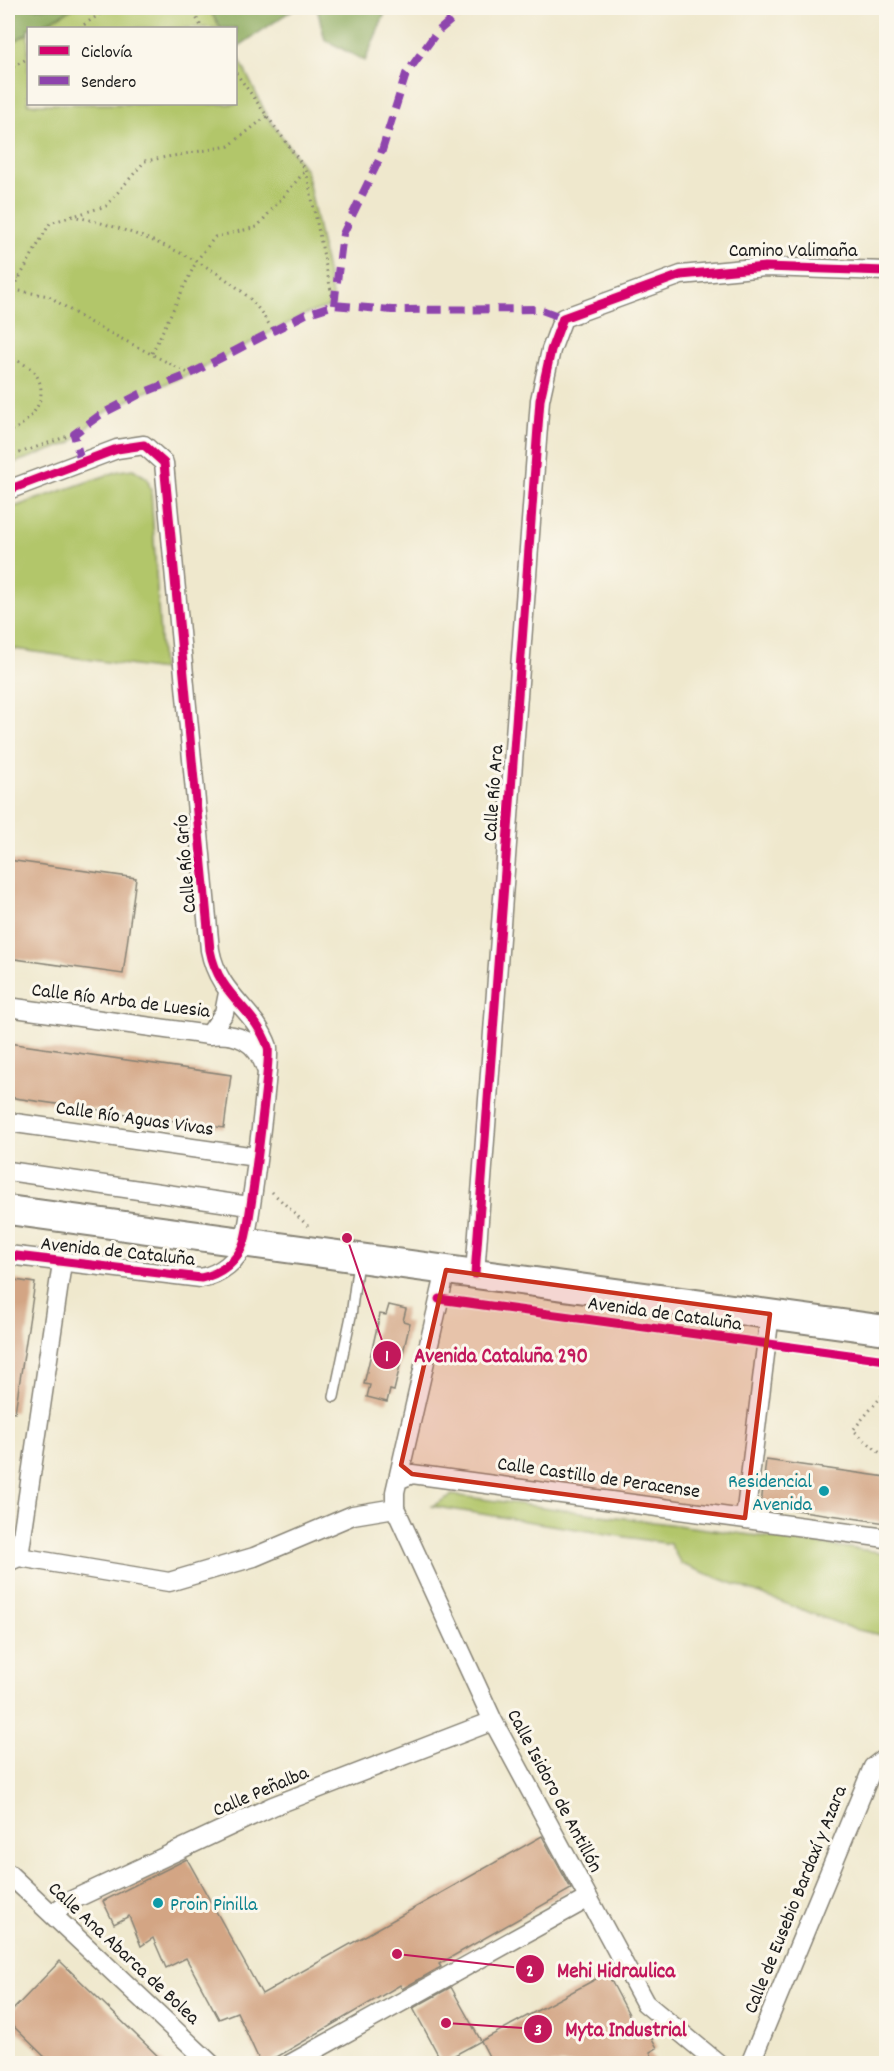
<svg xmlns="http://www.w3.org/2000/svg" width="894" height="2071" font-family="Dekko,sans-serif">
	<rect width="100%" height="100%" fill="#fbf7ec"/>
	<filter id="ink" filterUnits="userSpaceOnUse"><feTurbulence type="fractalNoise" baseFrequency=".0167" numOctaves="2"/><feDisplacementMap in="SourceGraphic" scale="12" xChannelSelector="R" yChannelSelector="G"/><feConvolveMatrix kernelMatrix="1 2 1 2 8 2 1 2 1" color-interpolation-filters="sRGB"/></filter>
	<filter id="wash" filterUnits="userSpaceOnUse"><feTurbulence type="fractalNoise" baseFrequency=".008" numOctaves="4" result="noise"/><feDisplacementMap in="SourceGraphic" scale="24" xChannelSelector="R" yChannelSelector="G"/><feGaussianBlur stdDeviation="1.35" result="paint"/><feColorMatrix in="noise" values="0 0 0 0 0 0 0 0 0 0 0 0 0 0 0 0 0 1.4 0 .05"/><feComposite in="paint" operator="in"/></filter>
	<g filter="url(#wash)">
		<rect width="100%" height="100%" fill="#efe8cd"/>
		<path fill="#b2c66a" stroke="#677143" stroke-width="1.5" d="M 74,8 L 208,8 L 221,28 L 36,28 Z
			M 28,33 L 28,104 L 236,104 L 236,52 L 267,116 L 306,170 L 334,305 L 306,314 L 190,374 L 140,394 L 100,415 L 71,443 L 8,465 L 8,45 Z
			M 133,469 L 147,478 L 151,491 L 162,670 L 8,648 L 8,509 L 119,471 Z
			M 452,1495 L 886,1553 L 886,1636 L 853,1629 L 681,1564 L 670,1544 L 432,1506 Z"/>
		<path fill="#8dab5e" stroke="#54643d" stroke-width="1.5" d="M 8,8 L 74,8 L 36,28 L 28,28 L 28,33 L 8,45 Z
			M 208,8 L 295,8 L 236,48 L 236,28 L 221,28 Z
			M 317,8 L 387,8 L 365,61 L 325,40 Z"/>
		<g id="blocks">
			<path fill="#d3a584" d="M 8,860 L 136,878 L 123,974 L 8,958 Z
				M 8,1043 L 231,1075 L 224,1128 L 8,1097 Z
				M 8,1279 L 35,1283 L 15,1412 L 8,1411 Z
				M 389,1305 L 406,1309 L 403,1321 L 410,1323 L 394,1391 L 390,1390 L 387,1402 L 367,1397 L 370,1385 L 364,1384 L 380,1314 L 386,1315 Z
				M 766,1460 L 886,1477 L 886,1523 L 761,1505 Z
				M 542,1836 L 571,1889 L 439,1964 L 441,1967 L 402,1989 L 400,1985 L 265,2064 L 261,2064 L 237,2012 L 219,2019 L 186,1958 L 166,1968 L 153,1938 L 141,1946 L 129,1916 L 114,1924 L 103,1901 L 187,1859 L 262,1994 Z
				M 60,1961 L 166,2064 L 52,2064 L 8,2021 L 8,2015 Z
				M 607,1973 L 640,2035 L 648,2031 L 657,2048 L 650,2052 L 656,2064 L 493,2064 L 481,2041 Z
				M 451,1987 L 481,2041 L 442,2062 L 413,2008 Z"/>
		</g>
	</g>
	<g filter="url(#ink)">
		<use href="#blocks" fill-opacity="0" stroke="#868274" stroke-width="1.5"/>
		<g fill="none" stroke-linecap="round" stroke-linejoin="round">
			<g stroke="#868274" stroke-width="12">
				<path id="lane" d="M 334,1397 L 351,1316 L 358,1261"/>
			</g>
			<g stroke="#868274" stroke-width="21">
				<path id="street" d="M 8,490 L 117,449 L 144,445 L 164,463 L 210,950 C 219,997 254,1007 268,1047 C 271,1056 250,1226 244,1242 C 238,1261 220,1274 201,1278 L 8,1255
					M 8,1007 L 209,1035 C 237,1032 256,1040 266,1069
					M 209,1035 L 224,1013 L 228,993
					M 8,1122 L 256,1157
					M 8,1171 L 249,1206
					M 446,1270 L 395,1492 L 395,1508 L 493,1721 L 645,2003 L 719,2064
					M 475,1274 L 540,400 L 551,350 L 563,318 L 681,275 L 765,267 L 886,271
					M 398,1480 L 412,1474 L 886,1538
					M 745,1518 L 770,1314
					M 19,1557 L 62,1263
					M 8,1562 L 19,1557 L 169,1582 L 254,1557 L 353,1515 L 395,1508
					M 8,1873 L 211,2064
					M 52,1914 L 70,1901 L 273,1806 L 493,1721
					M 290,2064 L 587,1899
					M 750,2064 L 873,1767 L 886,1757"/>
			</g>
			<g stroke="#868274" stroke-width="32">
				<path id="primary" d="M 8,1210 L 886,1330"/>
			</g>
			<path stroke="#868274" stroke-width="3" stroke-dasharray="1.5 4.5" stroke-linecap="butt" d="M 191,8 L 202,28
				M 79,28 L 109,8
				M 8,70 L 28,58
				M 236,73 L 306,170 L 334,305
				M 72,216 C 127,227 207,258 248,297 C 258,306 265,319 273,330
				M 8,272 L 19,278
				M 8,289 L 49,296 L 85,320 L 190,374
				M 8,298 L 50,223 L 106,206 L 145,161 L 229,146 L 267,116
				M 152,353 L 197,260 L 215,237 L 257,227 L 306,170
				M 8,358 L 11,357 C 18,361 31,367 35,373 C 52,398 30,423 8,433
				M 8,457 L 74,434
				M 272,1192 L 310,1228
				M 886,1391 L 853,1430 L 886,1458"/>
			<use href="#lane" stroke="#fff" stroke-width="9"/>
			<use href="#street" stroke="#fff" stroke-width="18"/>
			<use href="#primary" stroke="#fff" stroke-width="28"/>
			<path stroke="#8e44ad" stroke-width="8" stroke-dasharray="15 8" stroke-linecap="butt" d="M 334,305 L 343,234 L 379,160 L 406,74 L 437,32 L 465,8
				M 81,462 L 74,434 L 100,415 L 140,394 L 190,374 L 306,314 L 334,305 L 392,310 L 539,309 L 563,318"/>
			<g stroke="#fbf7ec" stroke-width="13">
				<path id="cycleway" d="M 8,490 L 117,449 L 144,445 L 164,463 L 210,950 C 219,997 254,1007 268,1047 C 271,1056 250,1226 244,1242 C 238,1261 220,1274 201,1278 L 8,1255
					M 475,1274 L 540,400 L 551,350 L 563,318 L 681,275 L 765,267 L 886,271
					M 439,1299 L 886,1360"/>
			</g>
			<use href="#cycleway" stroke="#d6006c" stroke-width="9"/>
		</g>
	</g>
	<path fill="#c8321e" fill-opacity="0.2" stroke="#c8321e" stroke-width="4.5" stroke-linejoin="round" d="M 446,1270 L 770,1314 L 745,1518 L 412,1474 L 401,1465 Z"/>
	<g fill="#0f9aa8" stroke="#fbf7ec" stroke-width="2">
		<circle cx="824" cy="1491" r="6"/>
		<circle cx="158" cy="1903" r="6"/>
	</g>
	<g text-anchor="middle" stroke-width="6" stroke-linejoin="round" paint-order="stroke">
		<g font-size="20" fill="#1c1c1c" stroke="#fbf7ec">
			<text x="793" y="256">Camino Valimaña</text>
			<text transform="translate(492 793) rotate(-86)" y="7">Calle Río Ara</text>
			<text transform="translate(184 864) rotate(-95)" y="7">Calle Río Grío</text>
			<text transform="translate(121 999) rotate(7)" y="7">Calle Río Arba de Luesia</text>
			<text transform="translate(135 1117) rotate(8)" y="7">Calle Río Aguas Vivas</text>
			<text transform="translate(118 1250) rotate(6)" y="7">Avenida de Cataluña</text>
			<text transform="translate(665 1312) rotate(8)" y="7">Avenida de Cataluña</text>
			<text transform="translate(599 1476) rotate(8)" y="7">Calle Castillo de Peracense</text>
			<text transform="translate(260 1790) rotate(-23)" y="7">Calle Peñalba</text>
			<text transform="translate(556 1790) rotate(62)" y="7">Calle Isidoro de Antillón</text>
			<text transform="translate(794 1899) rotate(-68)" y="7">Calle de Eusebio Bardaxí y Azara</text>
			<text transform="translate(125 1952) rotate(43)" y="7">Calle Ana Abarca de Bolea</text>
		</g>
		<g font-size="20" fill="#0d838f" stroke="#fbf7ec" text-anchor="end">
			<text x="812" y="1487">Residencial<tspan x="812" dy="23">Avenida</tspan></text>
			<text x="170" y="1910" text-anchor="start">Proin Pinilla</text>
		</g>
	</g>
	<path fill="none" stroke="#c2185b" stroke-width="2" d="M347 1238L387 1355M397 1954L530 1969M446 2023L538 2029"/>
	<g fill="#c2185b" stroke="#fbf7ec" stroke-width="2">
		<circle cx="347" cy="1238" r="6"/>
		<circle cx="397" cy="1954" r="6"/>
		<circle cx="446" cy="2023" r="6"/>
		<circle cx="387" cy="1355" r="15"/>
		<circle cx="530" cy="1969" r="15"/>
		<circle cx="538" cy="2029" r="15"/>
	</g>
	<g font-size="18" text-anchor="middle" font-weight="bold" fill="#fff">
		<text x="387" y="1361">1</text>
		<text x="530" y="1976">2</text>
		<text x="538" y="2035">3</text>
	</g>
	<g font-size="21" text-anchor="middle" font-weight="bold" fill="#c2185b" stroke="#fbf7ec" stroke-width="6" stroke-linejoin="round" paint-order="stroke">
		<text x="501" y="1362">Avenida Cataluña 290</text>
		<text x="616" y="1977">Mehi Hidraulica</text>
		<text x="626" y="2036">Myta Industrial</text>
	</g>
	<rect width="894" height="2071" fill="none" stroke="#fbf7ec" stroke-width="30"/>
	<rect x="27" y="27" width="210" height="78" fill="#fbf7ec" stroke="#a29f99" stroke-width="1.5"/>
	<rect x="39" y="46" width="30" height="9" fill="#d6006c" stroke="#a29f99" stroke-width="1.5"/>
	<text x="81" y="57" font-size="18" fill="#1c1c1c">Ciclovía</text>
	<rect x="39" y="76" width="30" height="9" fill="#8e44ad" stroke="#a29f99" stroke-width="1.5"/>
	<text x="81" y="87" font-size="18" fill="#1c1c1c">Sendero</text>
</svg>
